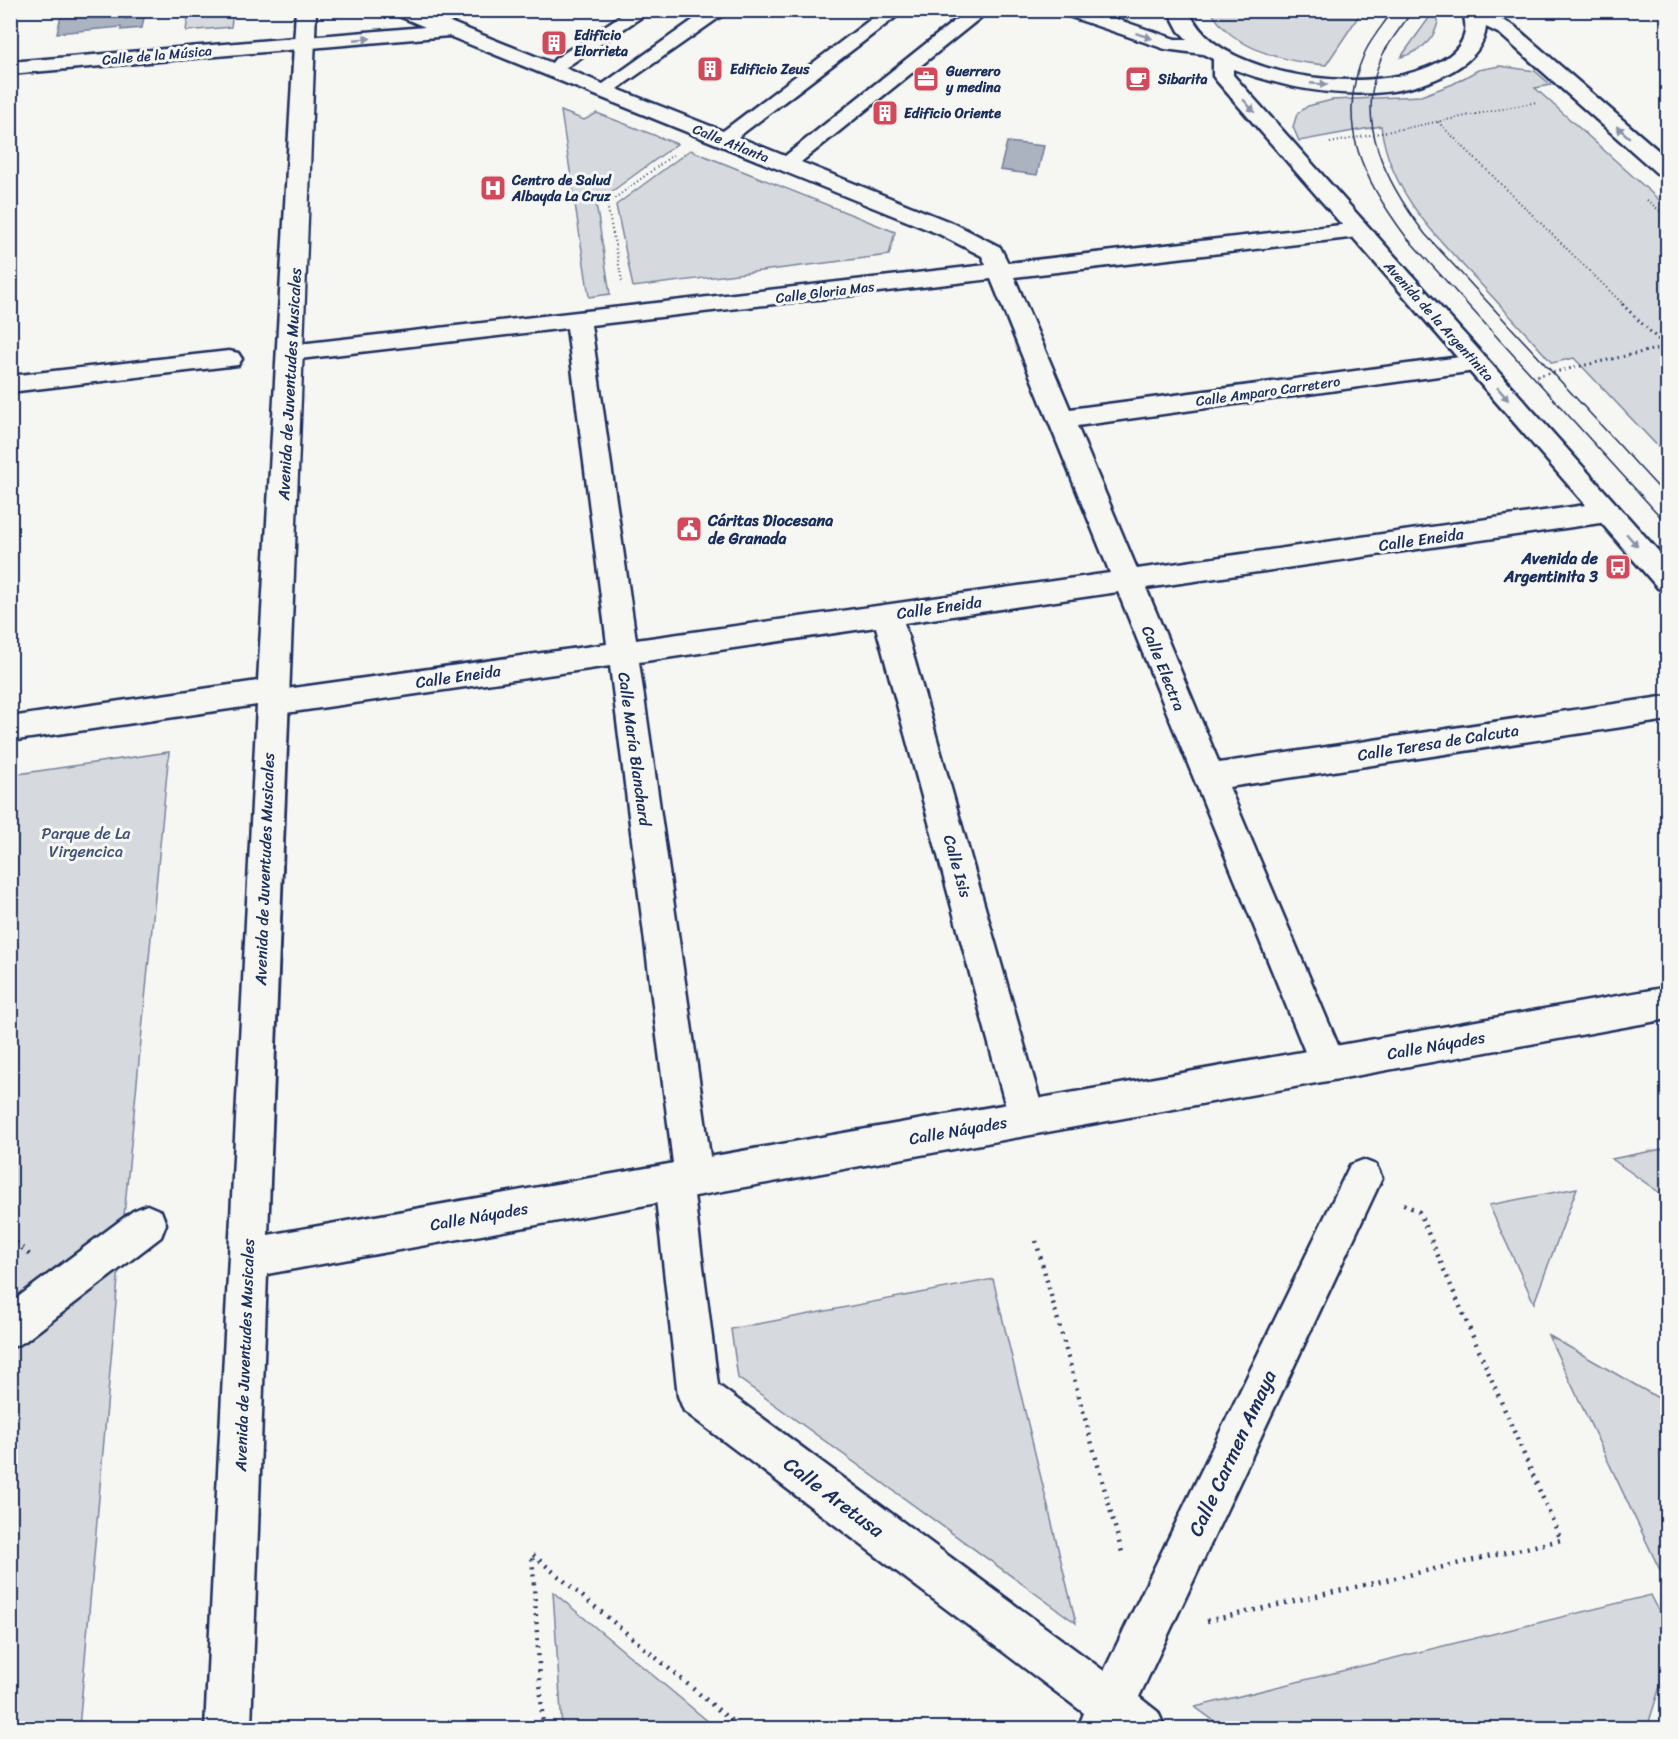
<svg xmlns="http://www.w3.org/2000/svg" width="1678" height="1739" font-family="Sriracha,sans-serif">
	<rect width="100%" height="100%" fill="#f6f6f2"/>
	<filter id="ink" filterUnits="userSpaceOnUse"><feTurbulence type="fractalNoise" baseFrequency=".0167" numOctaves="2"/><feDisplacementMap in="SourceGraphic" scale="12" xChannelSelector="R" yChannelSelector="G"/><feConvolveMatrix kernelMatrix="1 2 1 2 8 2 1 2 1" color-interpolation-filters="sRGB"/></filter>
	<g filter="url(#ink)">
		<path fill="#d6d9dd" stroke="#78849e" stroke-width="1.5" d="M 189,11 L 233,11 L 231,27 L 186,31 Z
			M 1211,11 L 1362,11 L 1326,65 C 1284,62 1232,49 1211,11 Z
			M 1434,11 L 1439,15 C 1437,39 1422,51 1401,57 Z
			M 1500,66 L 1535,71 L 1551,85 L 1535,88 L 1667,207 L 1667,456 L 1574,358 L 1552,363 C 1527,334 1501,306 1475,278 C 1433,233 1389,190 1381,126 L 1299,141 L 1293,127 L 1297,114 L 1308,106 L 1332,100 L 1421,96 L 1453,84 L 1478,70 Z
			M 561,111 L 584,120 L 597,113 L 677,144 L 596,203 L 610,294 L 589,297 Z
			M 690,150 L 895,232 L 889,255 L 633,287 L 616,205 Z
			M 169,752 L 124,1216 L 11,1302 L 11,775 Z
			M 1667,1148 L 1667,1198 L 1612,1159 Z
			M 1577,1188 L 1534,1303 L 1489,1205 Z
			M 119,1267 L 79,1728 L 11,1728 L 11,1350 Z
			M 993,1279 L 1076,1623 L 738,1378 L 731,1329 Z
			M 1548,1335 L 1667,1403 L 1667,1585 Z
			M 553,1592 L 716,1728 L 562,1728 Z
			M 1651,1595 L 1667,1627 L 1668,1661 L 1647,1728 L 1224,1728 L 1195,1707 Z"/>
		<path fill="#abb2c0" stroke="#717e99" stroke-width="1.5" d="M 77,11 L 126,11 L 125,19 L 144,17 L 142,28 L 121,30 L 121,27 L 57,33 L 62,12 Z
			M 1007,142 L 1044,146 L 1037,175 L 1000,170 Z"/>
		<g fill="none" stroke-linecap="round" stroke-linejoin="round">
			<g stroke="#1b2f5e" stroke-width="5">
				<path id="street" d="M 392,10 L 420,10 L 552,63 L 555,59 L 629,10 L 652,10 L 565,68 L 603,84 L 707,10 L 730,10 L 617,89 L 723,131 L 883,10 L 905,10 L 738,137 L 785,156 L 968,10 L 990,10 L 801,162 L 955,224 L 1000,247 L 1008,263 L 1358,223 L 1366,225 L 1370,230 L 1366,235 L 1358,237 L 1014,277 L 1070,409 L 1475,355 L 1484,357 L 1488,363 L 1484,369 L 1475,371 L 1077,426 L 1137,569 L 1607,502 L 1617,505 L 1621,512 L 1617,519 L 1607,522 L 1146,588 L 1219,763 L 1668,696 L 1668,720 L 1229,787 L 1346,1064 L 1341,1076 L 1328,1081 L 1315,1076 L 1310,1064 L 1118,592 L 904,623 L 1045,1118 L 1040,1130 L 1027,1135 L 1014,1130 L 1009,1118 L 876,627 L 639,662 L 713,1177 L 707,1190 L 694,1195 L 718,1385 L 1104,1671 L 1350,1165 L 1363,1160 L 1376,1165 L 1382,1178 L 1376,1191 L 1139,1697 L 1158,1712 L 1165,1728 L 1078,1728 L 1084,1713 L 684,1411 L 678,1396 L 654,1181 L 660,1168 L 673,1163 L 610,666 L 272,715 L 261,711 L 257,703 L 261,695 L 272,691 L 607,644 L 567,328 L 291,360 L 282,358 L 279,352 L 282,346 L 986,265 L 982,256 L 939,234 L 449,36 L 10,74 L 10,62 L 425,27 L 394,14 ZM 991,279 L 1110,573 L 636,640 L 591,325 Z
					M 229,351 L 238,353 L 242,359 L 238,365 L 10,392 L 10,376 Z
					M 147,1205 L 161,1211 L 166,1224 L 161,1237 L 24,1342 L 10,1348 L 10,1303 L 133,1211 Z"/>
			</g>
			<g stroke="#1b2f5e" stroke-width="5">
				<path id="secondary" d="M 296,10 L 316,10 C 301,419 283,827 268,1235 L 1668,987 L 1668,1019 L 267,1274 L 251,1728 L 205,1728 L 257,705 L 10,741 L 10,717 L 258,681 Z
					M 1060,10 L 1090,10 L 1175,39 L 1188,40 L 1179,31 L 1168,10 L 1188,10 C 1195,24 1202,33 1213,42 C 1266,83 1395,96 1450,55 C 1465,43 1469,29 1462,10 L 1484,10 L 1514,26 L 1668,159 L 1668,178 L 1660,176 L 1500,34 L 1486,27 C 1484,47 1471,60 1454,70 C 1389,108 1300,94 1233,69 L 1233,75 L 1668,562 L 1668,591 L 1658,588 L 1216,80 L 1213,76 L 1213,59 L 1203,54 L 1165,49 L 1062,14 Z"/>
			</g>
			<path stroke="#1b2f5e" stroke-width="2" stroke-dasharray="1 3" stroke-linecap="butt" d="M 1438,122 L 1624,305
				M 1330,143 L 1537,102
				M 1647,200 L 1668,218
				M 622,281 L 607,204 L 673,155"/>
			<path stroke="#1b2f5e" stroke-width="3" stroke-dasharray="1.5 4" stroke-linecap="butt" d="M 1622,304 L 1668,349
				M 1537,376 L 1665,347"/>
			<path stroke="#1b2f5e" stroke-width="4.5" stroke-dasharray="2 6" stroke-linecap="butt" d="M 10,1237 L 32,1257
				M 1036,1241 L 1123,1556
				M 1207,1621 L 1561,1540 L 1419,1212 L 1400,1202
				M 543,1728 L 532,1554 L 740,1728"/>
			<use href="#street" fill="#f6f6f2" fill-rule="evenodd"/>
			<use href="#secondary" fill="#f6f6f2" fill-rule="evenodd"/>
			<path stroke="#1b2f5e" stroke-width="1.5" d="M 1393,10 C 1384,24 1372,37 1365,52 C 1333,123 1364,181 1407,238 L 1668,525
				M 1413,10 C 1403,25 1390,40 1382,56 C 1353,122 1386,182 1425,234 L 1668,498"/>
		</g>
		<defs><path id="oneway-solid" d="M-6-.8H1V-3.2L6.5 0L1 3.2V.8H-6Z" transform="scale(1.5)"/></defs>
		<g fill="#8892a8">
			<use href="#oneway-solid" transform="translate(1144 36) rotate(18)"/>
			<use href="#oneway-solid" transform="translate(362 39) rotate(-5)"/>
			<use href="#oneway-solid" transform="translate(1319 84) rotate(5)"/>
			<use href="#oneway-solid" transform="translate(1249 106) rotate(49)"/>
			<use href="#oneway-solid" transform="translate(1623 132) rotate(-139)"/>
			<use href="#oneway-solid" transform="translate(1503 394) rotate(49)"/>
			<use href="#oneway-solid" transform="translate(1632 540) rotate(49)"/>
		</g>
	</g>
	<defs>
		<g id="building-square" transform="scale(1.35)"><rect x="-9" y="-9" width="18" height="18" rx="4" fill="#d1495b" stroke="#f6f6f2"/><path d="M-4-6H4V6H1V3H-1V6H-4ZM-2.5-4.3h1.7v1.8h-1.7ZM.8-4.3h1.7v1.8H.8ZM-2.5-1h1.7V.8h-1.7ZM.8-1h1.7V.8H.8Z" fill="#fff"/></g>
		<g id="office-square" transform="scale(1.35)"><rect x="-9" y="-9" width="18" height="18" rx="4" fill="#d1495b" stroke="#f6f6f2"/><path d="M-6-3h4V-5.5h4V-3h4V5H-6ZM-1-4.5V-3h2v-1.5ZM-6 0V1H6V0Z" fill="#fff"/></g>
		<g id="cafe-square" transform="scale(1.35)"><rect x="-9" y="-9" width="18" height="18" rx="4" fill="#d1495b" stroke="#f6f6f2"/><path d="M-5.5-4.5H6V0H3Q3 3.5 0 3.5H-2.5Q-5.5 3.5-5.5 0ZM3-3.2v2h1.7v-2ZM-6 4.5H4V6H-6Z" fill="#fff"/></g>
		<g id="hospital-square" transform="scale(1.35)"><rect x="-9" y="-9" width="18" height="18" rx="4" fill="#d1495b" stroke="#f6f6f2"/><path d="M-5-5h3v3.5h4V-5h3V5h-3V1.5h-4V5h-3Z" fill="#fff"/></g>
		<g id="civic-square" transform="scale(1.35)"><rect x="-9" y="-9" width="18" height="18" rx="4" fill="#d1495b" stroke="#f6f6f2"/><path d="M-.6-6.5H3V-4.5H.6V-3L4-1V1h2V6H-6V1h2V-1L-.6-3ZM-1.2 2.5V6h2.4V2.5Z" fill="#fff"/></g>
		<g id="bus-square" transform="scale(1.35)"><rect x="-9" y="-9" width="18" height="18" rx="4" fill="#d1495b" stroke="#f6f6f2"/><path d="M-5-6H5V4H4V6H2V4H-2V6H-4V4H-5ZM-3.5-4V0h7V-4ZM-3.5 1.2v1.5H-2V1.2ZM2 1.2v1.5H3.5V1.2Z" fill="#fff"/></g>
	</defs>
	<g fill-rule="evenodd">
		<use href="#building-square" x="554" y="43"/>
		<use href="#building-square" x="710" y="69"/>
		<use href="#office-square" x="926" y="79"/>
		<use href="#cafe-square" x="1138" y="79"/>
		<use href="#building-square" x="885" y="113"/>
		<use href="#hospital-square" x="493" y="188"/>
		<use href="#civic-square" x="689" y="529"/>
		<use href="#bus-square" x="1618" y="567"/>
	</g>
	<g text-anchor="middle" stroke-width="6" stroke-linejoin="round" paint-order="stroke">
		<g font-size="14" font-weight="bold" fill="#1b2f5e" stroke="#f6f6f2" text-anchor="start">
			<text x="574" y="40">Edificio<tspan x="574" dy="16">Elorrieta</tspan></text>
			<text x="730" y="74">Edificio Zeus</text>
			<text x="946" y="76">Guerrero<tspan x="946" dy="16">y medina</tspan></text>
			<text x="1158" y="84">Sibarita</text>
			<text x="904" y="118">Edificio Oriente</text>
			<text x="512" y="185">Centro de Salud<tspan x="512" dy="16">Albayda La Cruz</tspan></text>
		</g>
		<g font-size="14" fill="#1b2f5e" stroke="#f6f6f2">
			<text transform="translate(157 55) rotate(-5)" y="5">Calle de la Música</text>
			<text transform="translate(731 143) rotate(22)" y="5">Calle Atlanta</text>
			<text transform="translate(825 292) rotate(-7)" y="5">Calle Gloria Mas</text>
			<text transform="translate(1439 321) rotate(48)" y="5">Avenida de la Argentinita</text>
			<text transform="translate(1268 391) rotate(-8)" y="5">Calle Amparo Carretero</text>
		</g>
		<g font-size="16" fill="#1b2f5e" stroke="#f6f6f2">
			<text transform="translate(289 384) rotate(-87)" y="6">Avenida de Juventudes Musicales</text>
			<text transform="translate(1421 539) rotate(-8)" y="6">Calle Eneida</text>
			<text transform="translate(939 607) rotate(-8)" y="6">Calle Eneida</text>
			<text transform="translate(1164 668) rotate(68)" y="6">Calle Electra</text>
			<text transform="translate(458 676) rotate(-8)" y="6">Calle Eneida</text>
			<text transform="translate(1438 742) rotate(-9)" y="6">Calle Teresa de Calcuta</text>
			<text transform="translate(635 749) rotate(82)" y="6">Calle María Blanchard</text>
			<text transform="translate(958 866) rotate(74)" y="6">Calle Isis</text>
			<text transform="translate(264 869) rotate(-88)" y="6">Avenida de Juventudes Musicales</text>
			<text transform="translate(1436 1045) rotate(-10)" y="6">Calle Náyades</text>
			<text transform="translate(958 1130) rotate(-10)" y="6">Calle Náyades</text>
			<text transform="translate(479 1216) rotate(-10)" y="6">Calle Náyades</text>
			<text transform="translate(244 1355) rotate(-88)" y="6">Avenida de Juventudes Musicales</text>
		</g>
		<g font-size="16" font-weight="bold" fill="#1b2f5e" stroke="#f6f6f2" text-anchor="start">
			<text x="708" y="526">Cáritas Diocesana<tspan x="708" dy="18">de Granada</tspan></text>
			<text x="1598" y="564" text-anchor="end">Avenida de<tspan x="1598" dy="18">Argentinita 3</tspan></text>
		</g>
		<g font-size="16" fill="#405177" stroke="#f6f6f2">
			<text x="86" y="839">Parque de La<tspan x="86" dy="18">Virgencica</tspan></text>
		</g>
		<g font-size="20" fill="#1b2f5e" stroke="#f6f6f2">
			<text transform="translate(1232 1453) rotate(-65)" y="7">Calle Carmen Amaya</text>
			<text transform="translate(834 1497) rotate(37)" y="7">Calle Aretusa</text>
		</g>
	</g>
	<rect width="1678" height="1739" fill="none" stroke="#f6f6f2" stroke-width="36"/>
	<rect x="18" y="18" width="1642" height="1703" fill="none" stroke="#1b2f5e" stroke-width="2" filter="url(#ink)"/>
</svg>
